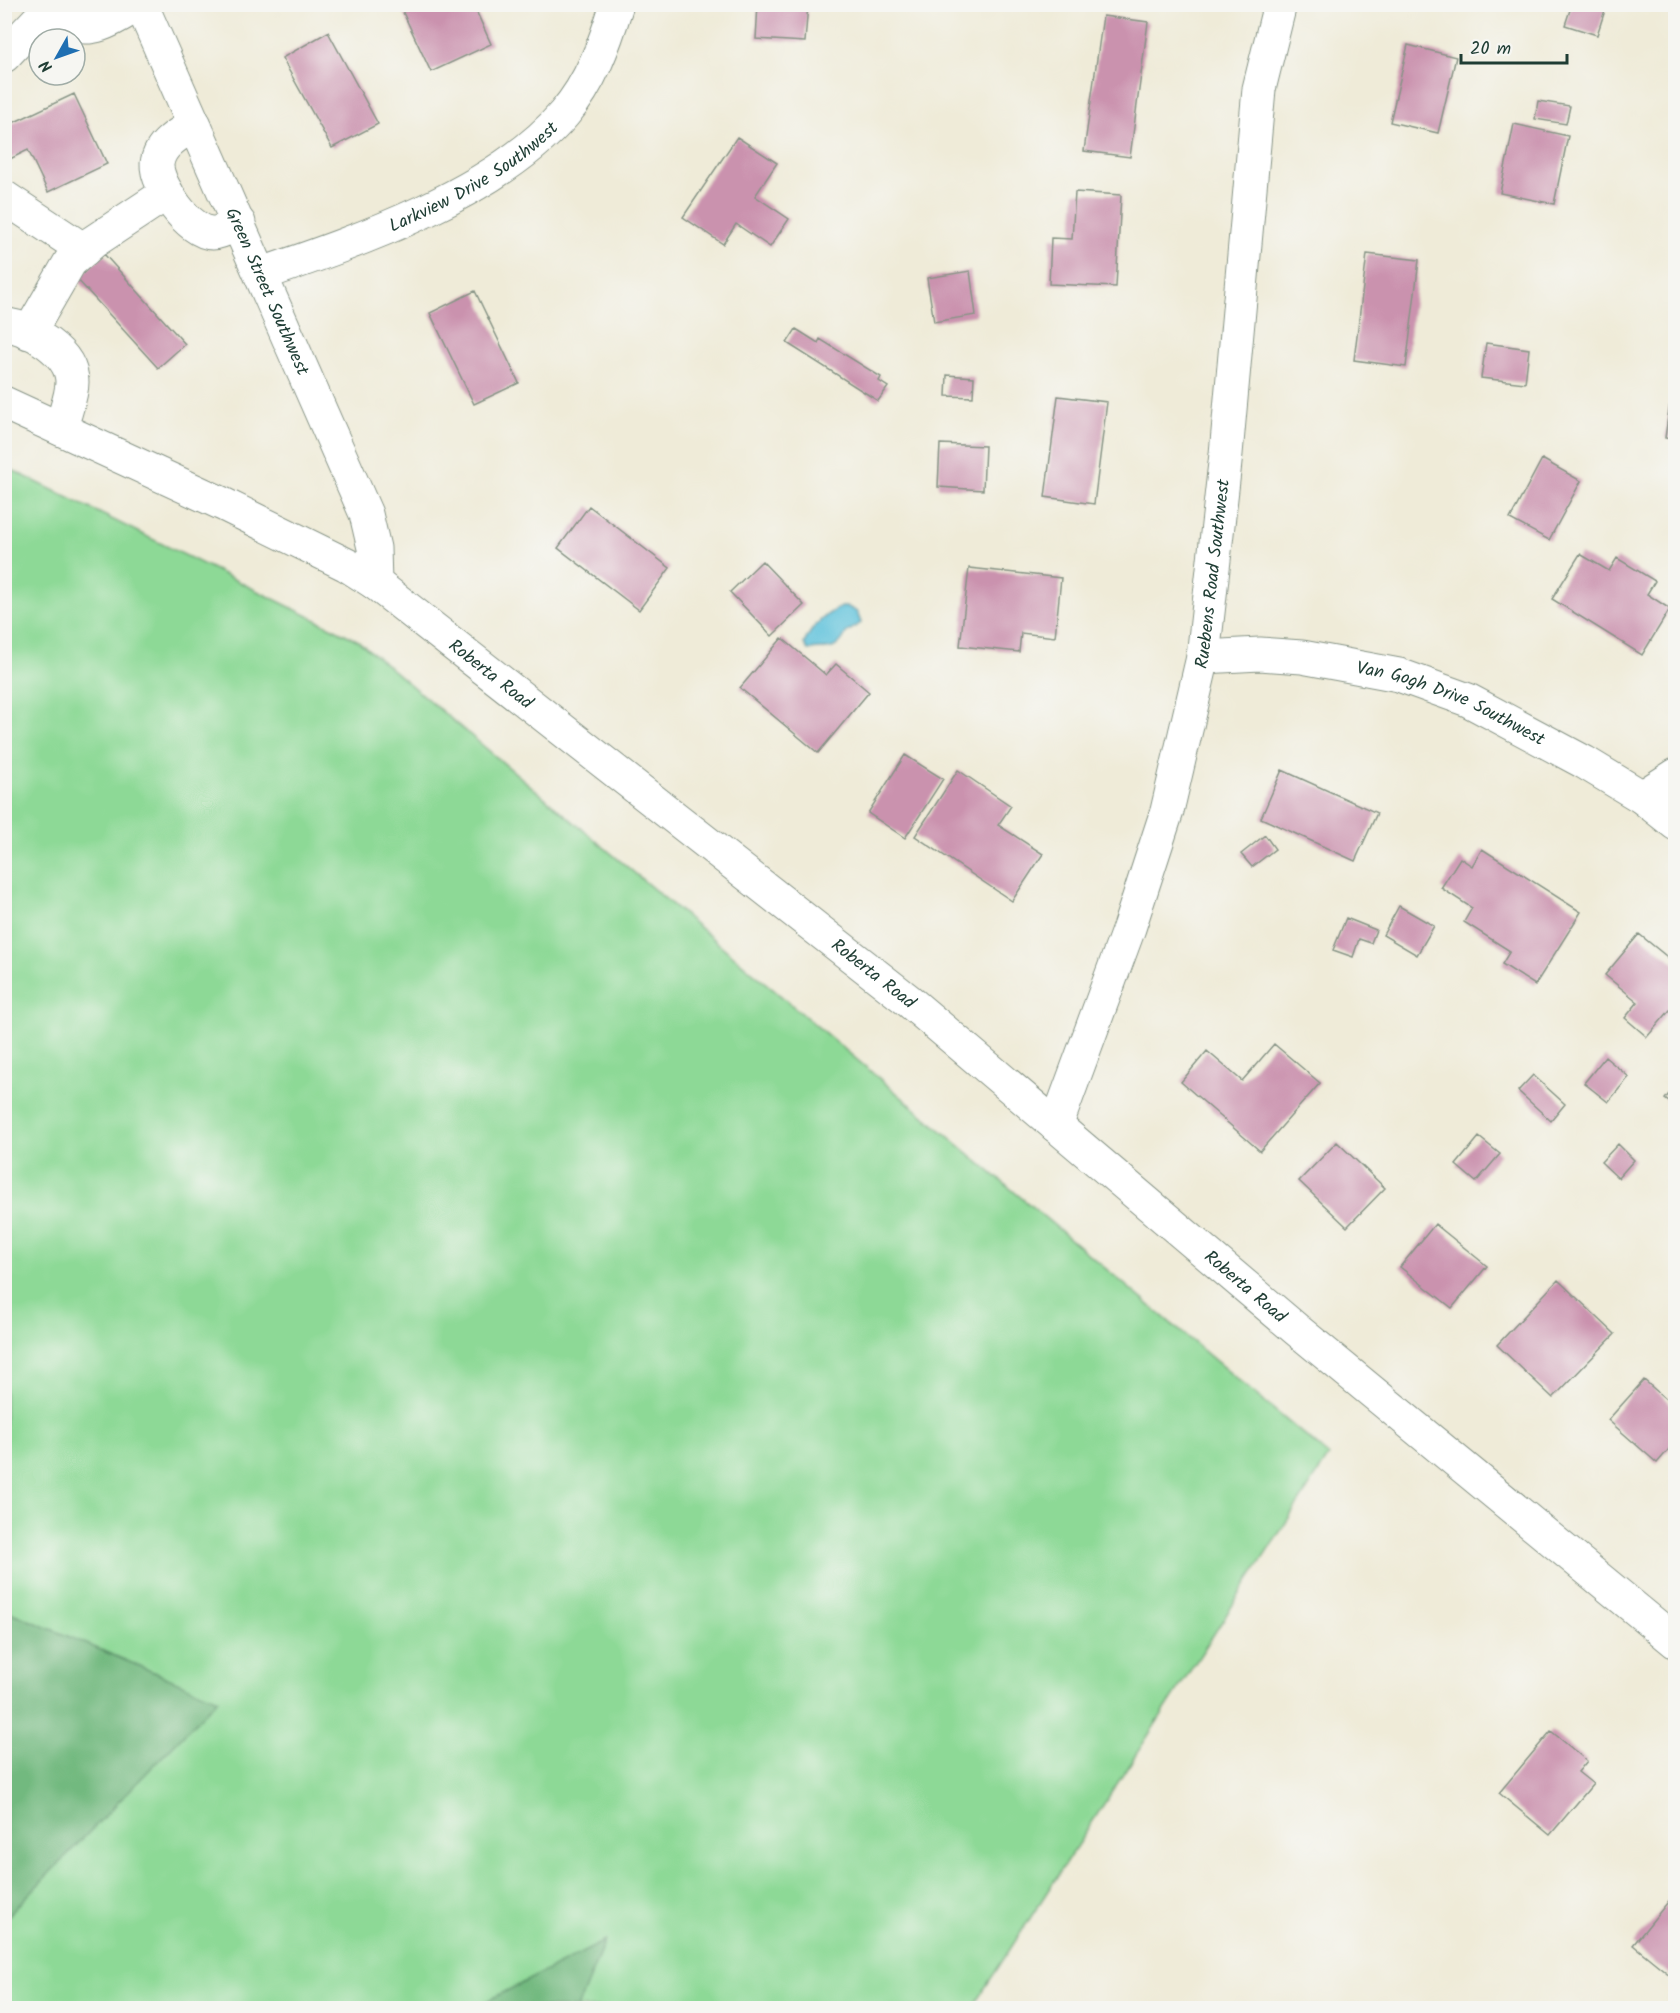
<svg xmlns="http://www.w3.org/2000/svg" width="1680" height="2013" font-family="Kalam,sans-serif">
	<rect width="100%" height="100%" fill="#f6f6f2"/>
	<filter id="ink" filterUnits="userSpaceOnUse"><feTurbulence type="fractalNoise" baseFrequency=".0167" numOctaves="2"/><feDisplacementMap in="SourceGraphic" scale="12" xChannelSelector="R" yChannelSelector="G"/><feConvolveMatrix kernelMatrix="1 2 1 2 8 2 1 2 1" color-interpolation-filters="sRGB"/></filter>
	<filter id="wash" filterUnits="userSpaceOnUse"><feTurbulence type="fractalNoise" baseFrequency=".008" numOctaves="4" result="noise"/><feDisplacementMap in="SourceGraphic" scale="24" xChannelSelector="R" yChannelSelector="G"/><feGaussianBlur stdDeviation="1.35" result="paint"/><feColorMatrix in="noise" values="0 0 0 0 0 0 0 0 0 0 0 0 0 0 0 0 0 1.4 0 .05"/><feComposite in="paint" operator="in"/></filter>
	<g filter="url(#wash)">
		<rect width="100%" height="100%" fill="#efebd8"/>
		<path fill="#8dd996" stroke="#568b65" stroke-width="1.5" d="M 4,466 L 357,640 L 1329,1456 L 972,2008 L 577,2008 L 604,1942 L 473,2008 L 5,2008 L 5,1919 L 217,1699 L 5,1610 Z"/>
		<path fill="#72b97f" stroke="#487b5a" stroke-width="1.5" d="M 5,1610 L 218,1699 L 5,1919 Z
			M 605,1941 L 577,2008 L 473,2008 Z"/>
		<path fill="#5ec2dc" stroke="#3e8088" stroke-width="1.5" d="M 846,606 L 857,612 L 861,623 L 846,633 C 837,653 827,648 808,650 L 804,644 C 810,628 829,609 846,606 Z"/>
		<g id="blocks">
			<path fill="#ca92ae" d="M 399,4 L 473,4 L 491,44 L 431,72 Z
				M 758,4 L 808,4 L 805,42 L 756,39 Z
				M 1572,4 L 1607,4 L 1597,35 L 1565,25 Z
				M 1103,16 L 1148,22 L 1130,157 L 1084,151 Z
				M 328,32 L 378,124 L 332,148 L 282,58 Z
				M 1408,45 L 1456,57 L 1438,133 L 1390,122 Z
				M 74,94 L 107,164 L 48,192 L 28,150 L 8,160 L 4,152 L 4,127 Z
				M 1538,101 L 1570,106 L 1566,124 L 1535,119 Z
				M 1514,124 L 1568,136 L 1554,204 L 1500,193 Z
				M 737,137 L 777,163 L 755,196 L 789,219 L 770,247 L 736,224 L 723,244 L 683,217 Z
				M 1075,192 L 1121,195 L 1116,287 L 1049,284 L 1051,238 L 1072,239 Z
				M 4,226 L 11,229 L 4,243 Z
				M 104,254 L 185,344 L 158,368 L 77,279 Z
				M 1367,254 L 1419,260 L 1406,367 L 1354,360 Z
				M 970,271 L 976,315 L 934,322 L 927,278 Z
				M 475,291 L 519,383 L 474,404 L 430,313 Z
				M 796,329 L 818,343 L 820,339 L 881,377 L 879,381 L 888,387 L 878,401 L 787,343 Z
				M 1486,343 L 1529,349 L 1525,383 L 1481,378 Z
				M 947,375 L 974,377 L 973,397 L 946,396 Z
				M 1674,375 L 1676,375 L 1676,440 L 1665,438 Z
				M 1058,396 L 1107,402 L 1094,504 L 1045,497 Z
				M 940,444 L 985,446 L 983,490 L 938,487 Z
				M 1542,459 L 1581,481 L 1549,540 L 1510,519 Z
				M 589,506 L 670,568 L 639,610 L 558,548 Z
				M 1580,554 L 1609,571 L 1617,558 L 1655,581 L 1647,594 L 1670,609 L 1642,655 L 1552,599 Z
				M 762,561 L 804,605 L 772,636 L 730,592 Z
				M 969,568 L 1061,578 L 1055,637 L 1021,633 L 1019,652 L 960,646 Z
				M 782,638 L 826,675 L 836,664 L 869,692 L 818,753 L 740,688 Z
				M 905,755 L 943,779 L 905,838 L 868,813 Z
				M 958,770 L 1011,806 L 998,825 L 1043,854 L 1012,901 L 915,836 Z
				M 1282,770 L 1377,813 L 1355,861 L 1261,818 Z
				M 1265,835 L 1275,849 L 1252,867 L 1241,854 Z
				M 1482,849 L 1581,912 L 1535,985 L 1502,964 L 1510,951 L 1464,922 L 1472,908 L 1441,888 L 1460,858 L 1472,866 Z
				M 1399,906 L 1434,926 L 1417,955 L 1383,935 Z
				M 1346,918 L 1376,930 L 1371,943 L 1359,939 L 1353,957 L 1333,950 Z
				M 1639,934 L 1676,964 L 1676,1003 L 1647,1037 L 1625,1018 L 1638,1002 L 1605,975 Z
				M 1274,1044 L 1320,1083 L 1260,1151 L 1181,1082 L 1207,1051 L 1242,1081 Z
				M 1605,1057 L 1629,1077 L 1608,1102 L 1584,1083 Z
				M 1533,1075 L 1565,1104 L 1551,1121 L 1518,1091 Z
				M 1676,1085 L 1676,1107 L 1665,1099 Z
				M 1479,1137 L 1500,1154 L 1476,1182 L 1456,1165 Z
				M 1337,1142 L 1385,1188 L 1347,1227 L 1299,1181 Z
				M 1618,1144 L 1634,1160 L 1618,1178 L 1601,1162 Z
				M 1435,1224 L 1487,1266 L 1452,1308 L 1400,1267 Z
				M 1558,1280 L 1615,1334 L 1553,1398 L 1497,1345 Z
				M 1644,1380 L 1676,1408 L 1676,1441 L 1657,1463 L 1608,1420 Z
				M 1551,1731 L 1587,1761 L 1578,1772 L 1593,1784 L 1550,1835 L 1499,1793 Z
				M 1676,1892 L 1676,1980 L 1633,1945 Z"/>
		</g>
	</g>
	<g filter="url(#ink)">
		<use href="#blocks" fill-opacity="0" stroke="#879486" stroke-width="1.5"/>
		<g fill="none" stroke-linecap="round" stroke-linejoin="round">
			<g stroke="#879486" stroke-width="35">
				<g id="minor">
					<path d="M 54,4 C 58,10 64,18 69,22 C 91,37 120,15 139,4"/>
					<path id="s1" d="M 141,4 L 366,514 L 374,548 L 375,583"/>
					<path d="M 4,56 L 53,4"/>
					<path d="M 195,125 C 180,133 159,144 157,164 C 156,185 190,234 213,233 C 221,233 232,226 239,223"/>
					<path d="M 4,197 L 84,250"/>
					<path id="s2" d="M 262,274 C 358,241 497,193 564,114 C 591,83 605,43 617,4"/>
					<path d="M 4,324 C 30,328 72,352 72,382 C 72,397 64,414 61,429"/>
					<path d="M 29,333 L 70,262 L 93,242 L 167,193"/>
					<path id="s3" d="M 4,403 L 223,504 L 347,565 L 375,583 L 909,1001 L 1297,1330 L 1676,1642"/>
					<path id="s4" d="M 1203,657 L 1260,654 L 1302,657 L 1399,675 L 1468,700 L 1584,762 L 1642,797 L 1676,824"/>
					<path d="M 1642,797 L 1676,775"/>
					<path id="s5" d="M 1056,1126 L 1129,928 L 1167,811 L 1203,657 L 1226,454 L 1259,89 L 1280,4"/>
				</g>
			</g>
			<use href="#minor" stroke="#fff" stroke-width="33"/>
		</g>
	</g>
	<g text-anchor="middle" stroke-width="5" stroke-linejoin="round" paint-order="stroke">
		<g font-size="18" fill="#1f3d34" stroke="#f6f6f2">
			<text dy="6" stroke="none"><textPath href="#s2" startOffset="234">Larkview Drive Southwest</textPath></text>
			<text dy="6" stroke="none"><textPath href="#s1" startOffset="314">Green Street Southwest</textPath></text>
			<text dy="6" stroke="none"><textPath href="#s5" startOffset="576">Ruebens Road Southwest</textPath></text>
			<text dy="6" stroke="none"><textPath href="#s3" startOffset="560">Roberta Road</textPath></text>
			<text dy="6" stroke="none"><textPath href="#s4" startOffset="256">Van Gogh Drive Southwest</textPath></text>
			<text dy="6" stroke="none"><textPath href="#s3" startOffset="1046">Roberta Road</textPath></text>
			<text dy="6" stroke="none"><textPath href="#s3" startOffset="1532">Roberta Road</textPath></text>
		</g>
	</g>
	<rect width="1680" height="2013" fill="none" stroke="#f6f6f2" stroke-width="24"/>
	<g transform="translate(57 57) rotate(230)"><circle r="28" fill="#f6f6f2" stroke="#a0aca6" stroke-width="1.5"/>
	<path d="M0-4.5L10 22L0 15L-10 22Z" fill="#1f6fb2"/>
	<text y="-9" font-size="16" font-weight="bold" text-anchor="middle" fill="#1f3d34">N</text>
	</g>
	<path d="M1461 54v9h106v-9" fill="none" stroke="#1f3d34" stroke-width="3"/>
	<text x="1470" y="54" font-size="18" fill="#1f3d34" stroke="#f6f6f2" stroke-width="4.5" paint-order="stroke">20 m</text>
</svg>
